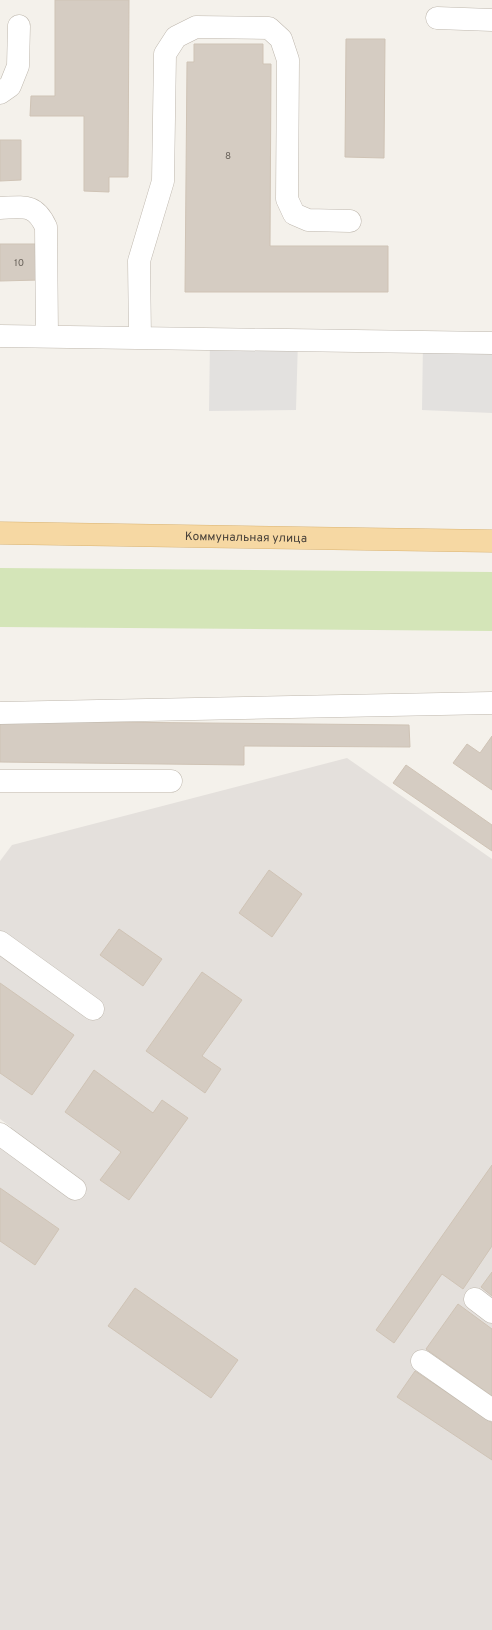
<svg xmlns="http://www.w3.org/2000/svg" width="492" height="1630" font-family="Overpass,sans-serif">
	<rect width="100%" height="100%" fill="#f4f1eb"/>
	<path fill="#e4e0dc" d="M 347,758 L 492,859 L 492,1630 L 0,1630 L 0,1142 L 11,1127 L 0,1119 L 0,861 L 12,845 Z"/>
	<path fill="#d4e5b8" d="M 0,568 L 492,572 L 492,631 L 0,627 Z"/>
	<path fill="#e3e1df" d="M 210,339 L 298,340 L 296,410 L 209,411 Z
		M 423,342 L 492,343 L 492,413 L 422,410 Z"/>
	<path fill="#d5ccc2" stroke="#cfc3b5" d="M 55,0 L 129,0 L 128,177 L 109,177 L 109,192 L 84,191 L 84,116 L 30,116 L 31,96 L 55,96 Z
		M 346,39 L 385,39 L 384,158 L 345,157 Z
		M 194,44 L 263,44 L 263,64 L 271,64 L 270,246 L 388,246 L 388,292 L 185,292 L 187,62 L 194,62 Z
		M 0,140 L 21,140 L 21,180 L 0,181 Z
		M 0,244 L 39,244 L 39,280 L 0,281 Z
		M 0,721 L 409,725 L 410,747 L 244,746 L 244,765 L 0,762 Z
		M 492,736 L 492,790 L 453,763 L 467,744 L 480,753 Z
		M 406,765 L 492,825 L 492,851 L 393,783 Z
		M 269,870 L 302,894 L 272,937 L 239,913 Z
		M 119,929 L 162,959 L 143,986 L 100,955 Z
		M 202,972 L 242,1000 L 202,1056 L 221,1069 L 205,1093 L 146,1051 Z
		M 0,983 L 74,1035 L 32,1095 L 0,1073 Z
		M 94,1070 L 153,1113 L 162,1100 L 188,1118 L 129,1200 L 100,1180 L 121,1152 L 65,1112 Z
		M 492,1165 L 492,1246 L 463,1289 L 442,1274 L 394,1343 L 376,1330 Z
		M 0,1188 L 59,1229 L 35,1265 L 0,1241 Z
		M 492,1272 L 492,1296 L 481,1287 Z
		M 135,1288 L 238,1360 L 211,1398 L 108,1326 Z
		M 458,1304 L 492,1329 L 492,1396 L 426,1349 Z
		M 415,1371 L 492,1423 L 492,1460 L 397,1397 Z"/>
	<g fill="none" stroke-linecap="round" stroke-linejoin="round">
		<g stroke="#bfb8ae" stroke-width="23">
			<path id="minor" d="M 437,18 L 492,20
				M 0,93 L 10,86 L 18,66 L 19,26
				M 0,208 C 24,207 35,203 46,227 L 47,336
				M 0,336 L 492,343
				M 140,338 L 139,261 L 163,181 L 165,54 L 176,37 L 196,27 L 269,28 L 281,39 L 288,60 L 287,199 L 294,214 L 308,220 L 350,221
				M 0,713 L 491,703
				M 0,781 L 171,781
				M 0,942 L 93,1009
				M 0,1134 L 75,1189
				M 475,1299 L 492,1312
				M 422,1361 L 492,1410"/>
		</g>
		<g stroke="#dab473" stroke-width="23">
			<g id="major">
				<path id="s1" d="M 0,533 L 492,541"/>
			</g>
		</g>
		<use href="#minor" stroke="#fff" stroke-width="22"/>
		<use href="#major" stroke="#f6d8a3" stroke-width="22"/>
	</g>
	<g text-anchor="middle" stroke-width="3.5" stroke-linejoin="round" paint-order="stroke">
		<g font-size="10" fill="#6b645c">
			<text x="228" y="159">8</text>
			<text x="19" y="266">10</text>
		</g>
		<g font-size="12" fill="#48413a" stroke="#fff">
			<text dy="4" stroke="none"><textPath href="#s1" startOffset="246">Коммунальная улица</textPath></text>
		</g>
	</g>
</svg>
